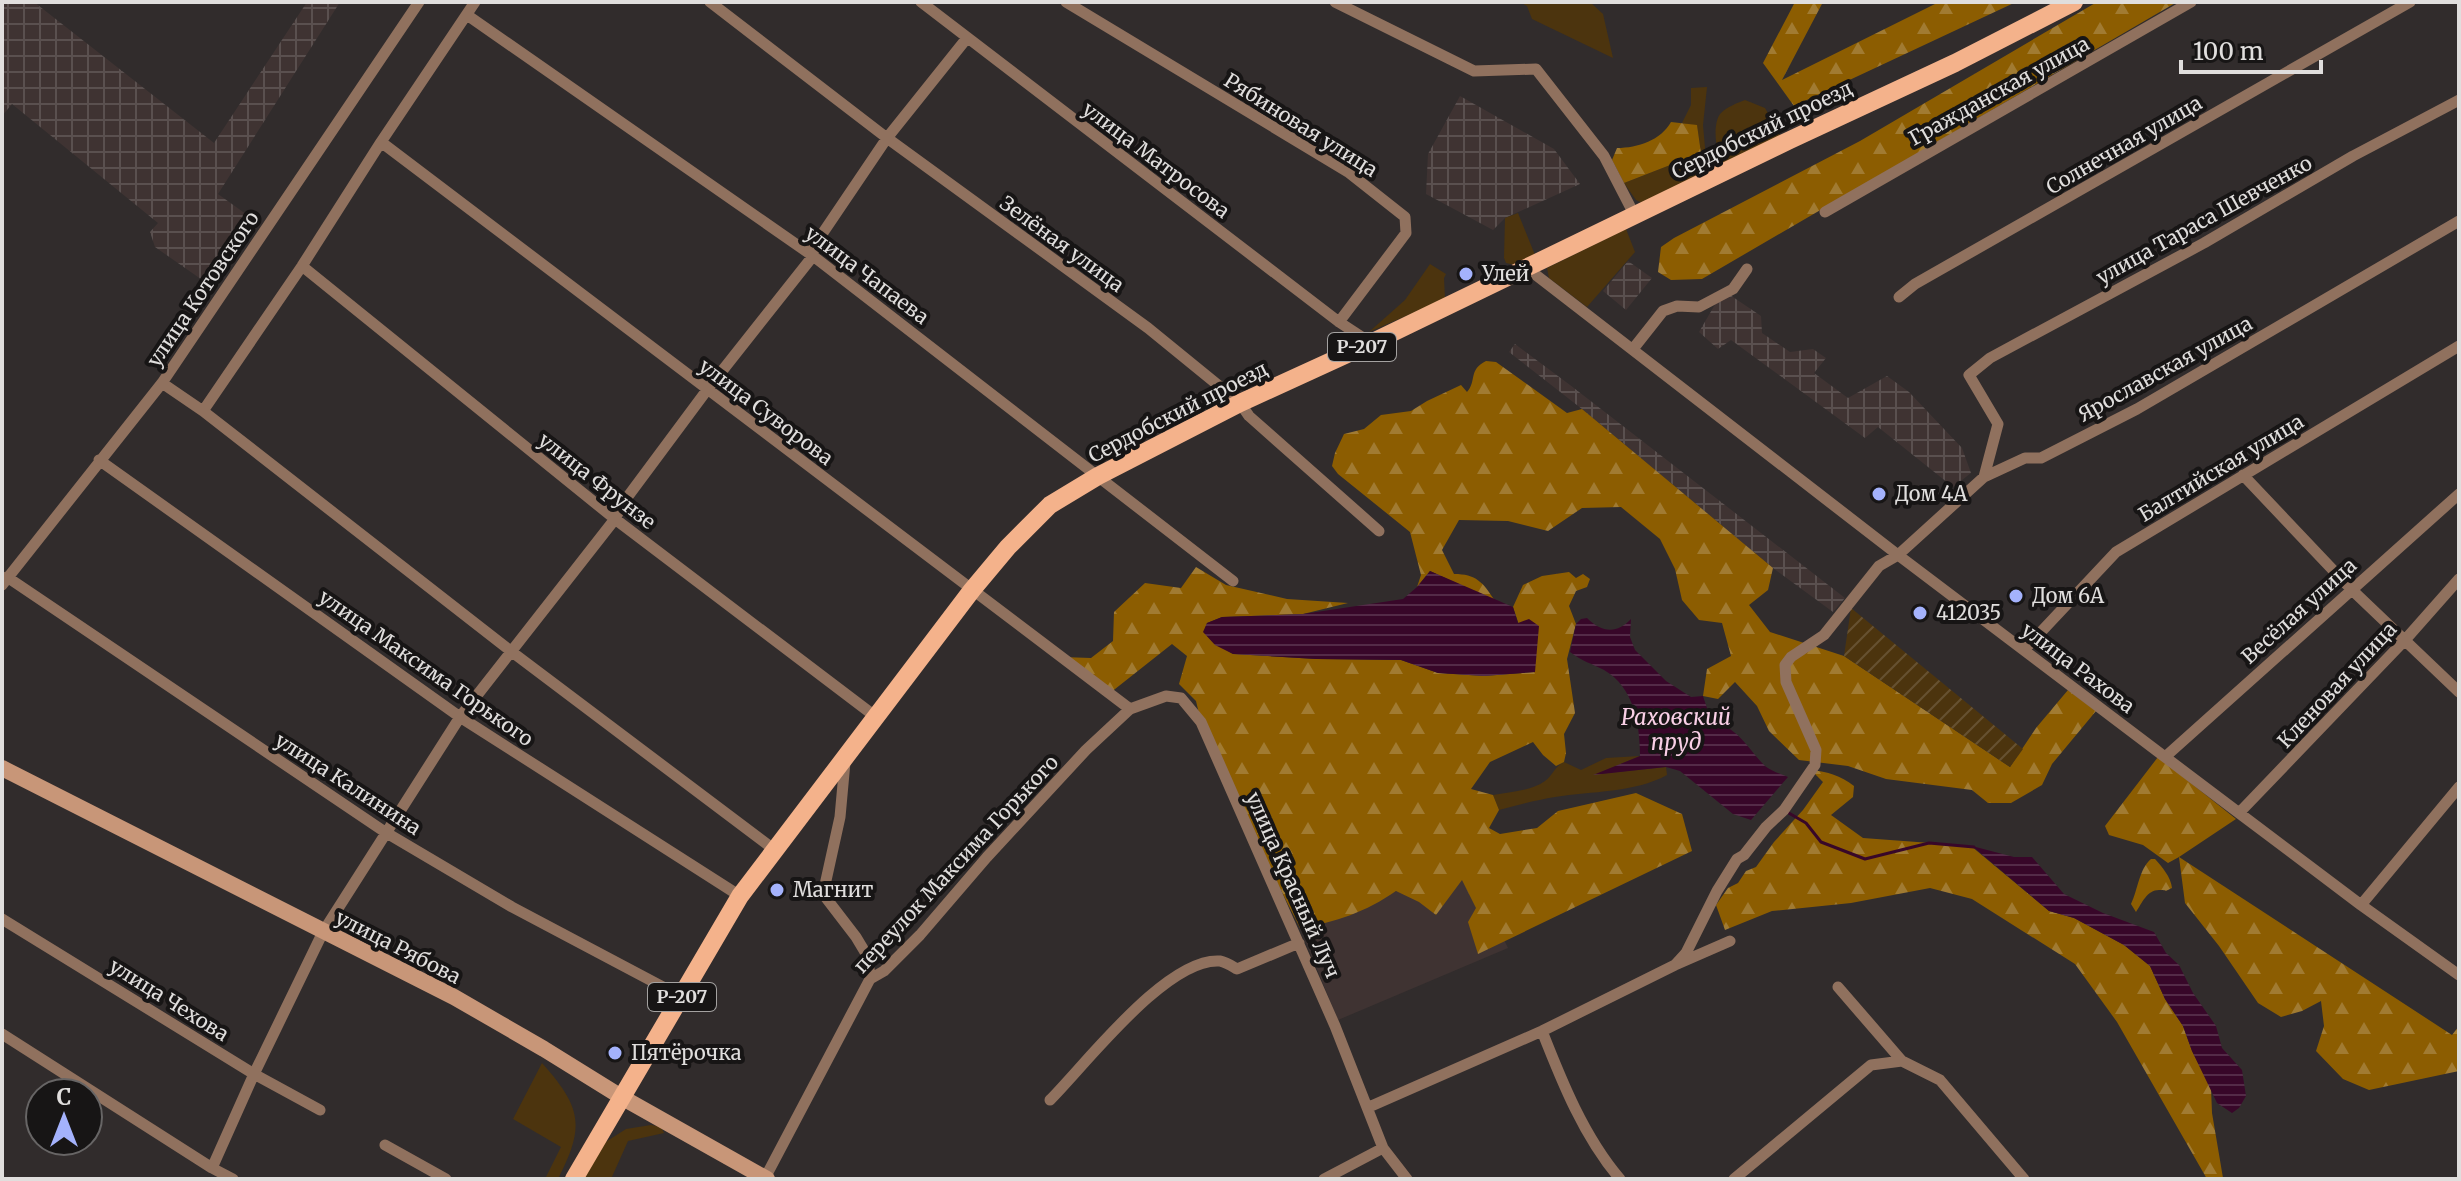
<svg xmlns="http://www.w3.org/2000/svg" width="2461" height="1181" font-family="Merriweather,serif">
	<defs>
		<pattern id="industrial-grid" width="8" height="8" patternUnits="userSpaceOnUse" patternTransform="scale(2)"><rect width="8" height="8" fill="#3f3332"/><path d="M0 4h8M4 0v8" fill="none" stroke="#5a504f"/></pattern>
		<pattern id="forest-firs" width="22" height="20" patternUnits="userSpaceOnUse" patternTransform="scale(2)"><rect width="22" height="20" fill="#8c5d01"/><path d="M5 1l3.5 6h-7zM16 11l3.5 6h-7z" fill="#a17b32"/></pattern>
		<pattern id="garden-furrows" width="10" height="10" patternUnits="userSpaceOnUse" patternTransform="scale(2)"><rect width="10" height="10" fill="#4c340e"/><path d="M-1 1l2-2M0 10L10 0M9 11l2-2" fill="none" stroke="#665131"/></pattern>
		<pattern id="water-rules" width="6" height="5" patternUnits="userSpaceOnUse" patternTransform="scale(2)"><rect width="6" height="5" fill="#380729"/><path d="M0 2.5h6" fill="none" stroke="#542b48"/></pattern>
	</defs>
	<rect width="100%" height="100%" fill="#312c2c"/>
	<path fill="#3f3332" d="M 1468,864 L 1508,948 L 1338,1020 L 1300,928 Z"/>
	<path fill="url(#industrial-grid)" d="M 2,2 L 34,2 L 214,143 L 307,2 L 340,2 L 218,194 L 250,217 L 208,284 L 155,247 L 150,232 L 158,223 L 12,104 L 2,116 Z
		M 1460,96 L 1554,149 L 1580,184 L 1505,218 L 1493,230 L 1426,194 L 1428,154 Z
		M 1628,261 L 1652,278 L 1626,310 L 1603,291 Z
		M 1730,295 L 1761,316 L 1762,333 L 1790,352 L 1813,349 L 1826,358 L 1814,373 L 1848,398 L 1887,376 L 1909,392 L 1962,448 L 1971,473 L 1953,487 L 1878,427 L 1865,438 L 1731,340 L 1718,349 L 1699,332 L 1717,301 Z
		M 1515,344 L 1570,385 L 1845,598 L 1833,612 L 1773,568 L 1582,409 L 1509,352 Z"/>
	<path fill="#4c340e" d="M 1520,2 L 1590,2 L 1603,14 L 1613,58 L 1532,19 L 1527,6 Z
		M 1707,87 L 1703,125 L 1707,170 L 1701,177 L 1642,203 L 1636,200 L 1624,183 L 1701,153 L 1697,126 L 1682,123 L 1691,105 L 1691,88 Z
		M 1745,100 L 1765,108 L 1780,134 L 1776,139 L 1724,163 C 1715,154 1712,122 1721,113 C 1727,107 1737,103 1745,100 Z
		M 1518,213 L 1535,255 L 1515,265 L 1506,263 L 1504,258 L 1505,218 Z
		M 1626,229 L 1635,252 L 1587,307 L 1549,278 L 1547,268 Z
		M 1430,264 L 1446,274 L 1444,278 L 1445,299 L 1369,332 L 1405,300 Z
		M 1640,756 L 1597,774 L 1666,767 L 1667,775 C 1634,793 1592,791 1555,797 C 1537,800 1517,805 1499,810 L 1493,795 C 1509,792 1531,791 1545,781 C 1553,775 1554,767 1564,762 L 1581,770 L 1606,758 Z
		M 542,1063 C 582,1108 585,1126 558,1179 L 545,1179 L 561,1147 L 513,1119 Z
		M 651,1125 L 661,1127 L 664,1133 L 628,1141 L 611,1179 L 577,1179 L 604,1143 L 626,1129 Z"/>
	<path fill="url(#forest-firs)" d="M 1795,2 L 1823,2 L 1782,80 L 1939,2 L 2016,2 L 1794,106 L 1763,63 Z
		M 2097,2 L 2177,2 L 1702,279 L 1671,280 L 1658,272 L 1661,247 L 1674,238 L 1860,141 Z
		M 1671,122 L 1697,125 L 1701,153 L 1624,183 L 1612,160 L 1617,148 C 1638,148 1661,140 1671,122 Z
		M 1486,361 L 1496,362 L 1567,413 L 1582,409 L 1773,568 L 1768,590 L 1749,605 L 1770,632 L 1844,656 L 2010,767 L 2036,728 L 2068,690 L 2096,711 L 2052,764 L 2042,785 L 2011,803 L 1988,803 L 1972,790 L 1886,779 L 1848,766 L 1799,760 L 1769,731 L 1757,706 L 1735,682 L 1718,699 L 1703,696 L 1707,669 L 1731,656 L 1722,623 L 1699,620 L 1682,600 L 1675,569 L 1660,539 L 1621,507 L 1582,508 L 1548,531 L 1508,521 L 1459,520 L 1442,550 L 1454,574 C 1476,574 1483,582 1495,601 L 1430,571 L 1417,587 L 1421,575 L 1410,532 L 1338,474 L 1332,466 L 1335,453 L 1344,434 L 1364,429 L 1381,415 L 1411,411 L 1427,401 L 1461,385 L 1467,392 C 1477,381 1468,370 1486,361 Z
		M 1196,567 L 1226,585 L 1287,599 L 1348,603 L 1303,614 L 1222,617 L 1207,623 L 1204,632 L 1213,642 L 1233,654 L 1316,659 L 1401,660 L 1438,673 L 1484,676 L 1535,672 L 1513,607 L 1523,585 L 1542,576 L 1569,572 L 1576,578 L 1583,574 L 1590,579 L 1587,587 L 1576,591 L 1569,606 L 1576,624 L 1567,659 L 1575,713 L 1564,734 L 1566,753 L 1564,762 L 1556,766 L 1543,755 L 1533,742 L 1490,762 L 1471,789 L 1493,795 L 1499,810 L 1489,828 L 1500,834 L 1537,828 L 1558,811 L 1636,793 L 1682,814 L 1692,851 L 1478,954 L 1468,922 L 1476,908 L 1462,880 L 1436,915 L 1419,902 L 1396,891 C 1366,912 1336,922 1300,928 L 1246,821 L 1201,722 L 1196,701 L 1179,684 L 1187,656 L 1172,644 L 1110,693 L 1062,657 L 1091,658 L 1113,641 L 1114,612 L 1145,583 L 1181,588 Z
		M 2158,757 L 2236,819 L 2179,857 L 2452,1035 L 2459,1026 L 2459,1071 L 2369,1090 L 2343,1079 L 2316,1051 L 2324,1026 L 2321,1001 L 2302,1011 L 2281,1017 L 2258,1003 L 2219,946 L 2185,903 L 2179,857 L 2168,863 L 2143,845 L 2109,835 L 2105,826 Z
		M 1811,770 C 1828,772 1840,775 1854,786 L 1853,797 L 1831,815 L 1863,838 L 1971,846 L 2049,911 L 2074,918 L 2124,945 L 2150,966 L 2165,999 L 2183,1026 L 2192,1051 L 2211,1088 L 2212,1113 L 2223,1178 L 2207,1179 L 2117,1022 L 2075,964 L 1972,899 L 1930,888 L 1851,903 L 1772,911 L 1725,930 L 1716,905 L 1728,888 L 1738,883 L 1746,871 L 1756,867 L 1774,842 L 1803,810 L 1823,782 Z
		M 2151,859 L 2155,859 C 2162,867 2171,877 2172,888 C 2161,893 2171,890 2159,890 C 2147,890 2142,903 2136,912 L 2131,904 C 2138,890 2139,869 2151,859 Z"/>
	<path fill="url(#garden-furrows)" d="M 1851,608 L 2023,749 L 2010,767 L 1844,656 Z"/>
	<path fill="url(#water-rules)" d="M 1430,571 L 1513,607 L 1518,623 L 1529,619 L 1539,626 L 1535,672 L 1484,676 L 1438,673 L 1401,660 L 1316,659 L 1233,654 L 1215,645 L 1203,632 L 1207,623 L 1222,617 L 1303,614 L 1403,599 L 1417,587 Z
		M 1587,618 C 1602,633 1617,634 1631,619 L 1630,637 L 1635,650 L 1666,681 L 1691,697 L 1703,696 L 1712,723 C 1737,725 1748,749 1765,766 C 1771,771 1781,774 1788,777 L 1751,820 L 1733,814 L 1680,771 L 1666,767 L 1593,775 L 1640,756 C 1640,725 1634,687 1604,670 C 1591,663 1583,662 1570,652 L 1576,624 L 1581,619 Z
		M 1972,846 L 2014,857 L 2032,857 L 2064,894 L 2103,913 L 2154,932 L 2166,953 L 2179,965 L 2193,993 L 2216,1026 L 2222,1048 L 2242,1070 L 2246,1096 L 2239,1108 L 2232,1113 L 2217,1103 L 2192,1051 L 2183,1026 L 2165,999 L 2150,966 L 2124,945 L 2074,918 L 2049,911 Z"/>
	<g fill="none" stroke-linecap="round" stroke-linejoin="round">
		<path stroke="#380729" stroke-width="3" d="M 1787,812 L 1806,823 L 1821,842 L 1865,859 L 1929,843 L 1974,847"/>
		<path stroke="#90715e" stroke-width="11" d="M 710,2 L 887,138 L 1148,328 L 1240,403 L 1249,416 L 1379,531
			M 921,2 L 1339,322 L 1371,343
			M 1066,2 L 1348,172 L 1405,217 L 1406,233 L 1339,322
			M 1335,2 L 1474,71 L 1536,69 L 1604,156 L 1635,216
			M 467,15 L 813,256 L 1233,581
			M 381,142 L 1130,709
			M 1825,212 L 2191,2
			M 302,266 L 615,519 L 876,717
			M 1527,268 L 1898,555 L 2239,813 L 2361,905 L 2459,975
			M 1899,297 L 1915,284 L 2410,2
			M 1633,349 L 1663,311 L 1677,306 L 1699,307 L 1733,289 L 1747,269
			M 162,383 L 203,411 L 512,652 L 776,851
			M 203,411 L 302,266 L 381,142 L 475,2
			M 99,460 L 460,717 L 740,896
			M 2243,475 L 2351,589 L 2459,692
			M 1984,477 L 1998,424 L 1969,375 L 1990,358 L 2204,243 L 2353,156 L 2459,100
			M 7,577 L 385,832 L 512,907 L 682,997
			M 2,585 L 162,383 L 419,2
			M 2024,650 L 2116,552 L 2459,346
			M 2165,757 L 2459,494
			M 845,762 L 840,817 L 823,894 L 856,937 L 868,957 L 870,979
			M 2239,813 L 2405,640 L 2459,579
			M 2361,905 L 2459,787
			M 2,919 L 254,1074 L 320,1110
			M 1675,965 L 1686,953 L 1717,891 L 1737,859 L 1744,855 L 1766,827 L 1784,810 L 1815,765 L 1816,750 L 1786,682 L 1785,665 L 1791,657 L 1824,635 L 1879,566 L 1898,555 L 1984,477 L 2025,458 L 2041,458 L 2137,409 L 2459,221
			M 1838,987 L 1902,1061 L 1940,1080 L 2024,1179
			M 1542,1031 C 1562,1082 1584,1137 1620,1179
			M 2,1034 L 212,1168 L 233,1179
			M 1050,1100 C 1086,1064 1167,957 1220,961 C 1226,962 1232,966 1237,969 L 1299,943
			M 1369,1107 L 1542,1031 L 1675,965 L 1730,941
			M 385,1145 L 446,1179
			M 212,1168 L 254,1074 L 323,932 L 460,717 L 615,519 L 623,503 L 707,390 L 813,256 L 814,246 L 887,138 L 967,38
			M 765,1178 L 870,979 L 884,971 L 920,935 L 987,857 L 1086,750 L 1130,709 L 1166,696 L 1181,698 L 1201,722 L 1335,1026 L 1383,1148 L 1407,1179
			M 1324,1179 L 1383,1148
			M 1734,1179 L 1871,1065 L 1902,1061"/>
		<path stroke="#c89678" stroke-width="16" d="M 2,768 L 454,997 L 544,1049 L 623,1098 L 767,1179"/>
		<path stroke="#f4b28b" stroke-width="18" d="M 574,1179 L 740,896 L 972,590 L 1008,547 L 1050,505 L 1098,476 L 1240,403 L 1371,343 L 1790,140 L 1955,63 L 2074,2"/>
	</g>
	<g fill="#a4b2fc" stroke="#171515" stroke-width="3">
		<circle cx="1466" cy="274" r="8"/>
		<circle cx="1879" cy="494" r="8"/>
		<circle cx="2016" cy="596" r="8"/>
		<circle cx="1920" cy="613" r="8"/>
		<circle cx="777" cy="890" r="8"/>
		<circle cx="615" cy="1053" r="8"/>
	</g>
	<g text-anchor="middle" stroke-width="8" stroke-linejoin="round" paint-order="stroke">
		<g fill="#171515" stroke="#a4a2a1" stroke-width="2">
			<rect x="1328" y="333" width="68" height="28" rx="6"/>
			<rect x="648" y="983" width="68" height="28" rx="6"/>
		</g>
		<g font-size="18" font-weight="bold" fill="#e0dedd">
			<text x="1362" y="353">Р-207</text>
			<text x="682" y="1003">Р-207</text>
		</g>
		<g font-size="20" fill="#e0dedd" stroke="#171515">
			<text transform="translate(1999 91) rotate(-29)" y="7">Гражданская улица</text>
			<text transform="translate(1301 125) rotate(32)" y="7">Рябиновая улица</text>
			<text transform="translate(1762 130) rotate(-26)" y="7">Сердобский проезд</text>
			<text transform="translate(2124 145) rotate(-30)" y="7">Солнечная улица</text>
			<text transform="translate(1156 160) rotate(37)" y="7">улица Матросова</text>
			<text transform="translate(2204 220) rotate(-29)" y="7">улица Тараса Шевченко</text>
			<text transform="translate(1062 244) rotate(36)" y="7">Зелёная улица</text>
			<text transform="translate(867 275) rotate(37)" y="7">улица Чапаева</text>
			<text transform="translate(203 289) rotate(-56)" y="7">улица Котовского</text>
			<text transform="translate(2165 369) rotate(-29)" y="7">Ярославская улица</text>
			<text transform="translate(766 412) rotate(37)" y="7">улица Суворова</text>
			<text transform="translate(1178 412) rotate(-27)" y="7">Сердобский проезд</text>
			<text transform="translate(2221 468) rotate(-31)" y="7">Балтийская улица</text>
			<text transform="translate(597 481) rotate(38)" y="7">улица Фрунзе</text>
			<text transform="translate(2299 611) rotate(-42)" y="7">Весёлая улица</text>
			<text transform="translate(426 668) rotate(35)" y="7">улица Максима Горького</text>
			<text transform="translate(2078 668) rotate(37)" y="7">улица Рахова</text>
			<text transform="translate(2337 685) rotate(-47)" y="7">Кленовая улица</text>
			<text transform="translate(348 784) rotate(33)" y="7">улица Калинина</text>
			<text transform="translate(956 864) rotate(-47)" y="7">переулок Максима Горького</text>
			<text transform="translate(1293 885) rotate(66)" y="7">улица Красный Луч</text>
			<text transform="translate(398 947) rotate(27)" y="7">улица Рябова</text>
			<text transform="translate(169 1000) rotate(32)" y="7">улица Чехова</text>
		</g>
		<g font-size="20" fill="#e0dedd" stroke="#171515" text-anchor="start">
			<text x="1482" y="281">Улей</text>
			<text x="1895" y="501">Дом 4А</text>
			<text x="2032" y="603">Дом 6А</text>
			<text x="1936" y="620">412035</text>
			<text x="793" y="897">Магнит</text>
			<text x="631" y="1060">Пятёрочка</text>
		</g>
		<g font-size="22" font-style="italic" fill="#f9cfe6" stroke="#171515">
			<text x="1676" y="725">Раховский<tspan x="1676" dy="25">пруд</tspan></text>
		</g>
	</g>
	<rect width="2461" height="1181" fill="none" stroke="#e0dedd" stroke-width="8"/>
	<g transform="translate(64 1117)"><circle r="38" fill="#171515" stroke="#676565" stroke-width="2"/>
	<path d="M0-6L14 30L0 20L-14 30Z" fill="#a4b2fc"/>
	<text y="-12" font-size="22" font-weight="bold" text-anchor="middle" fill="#e0dedd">С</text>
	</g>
	<path d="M2181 60v12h140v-12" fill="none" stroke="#e0dedd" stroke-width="4"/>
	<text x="2193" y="60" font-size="24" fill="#e0dedd" stroke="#171515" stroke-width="6" paint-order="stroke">100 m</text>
</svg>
